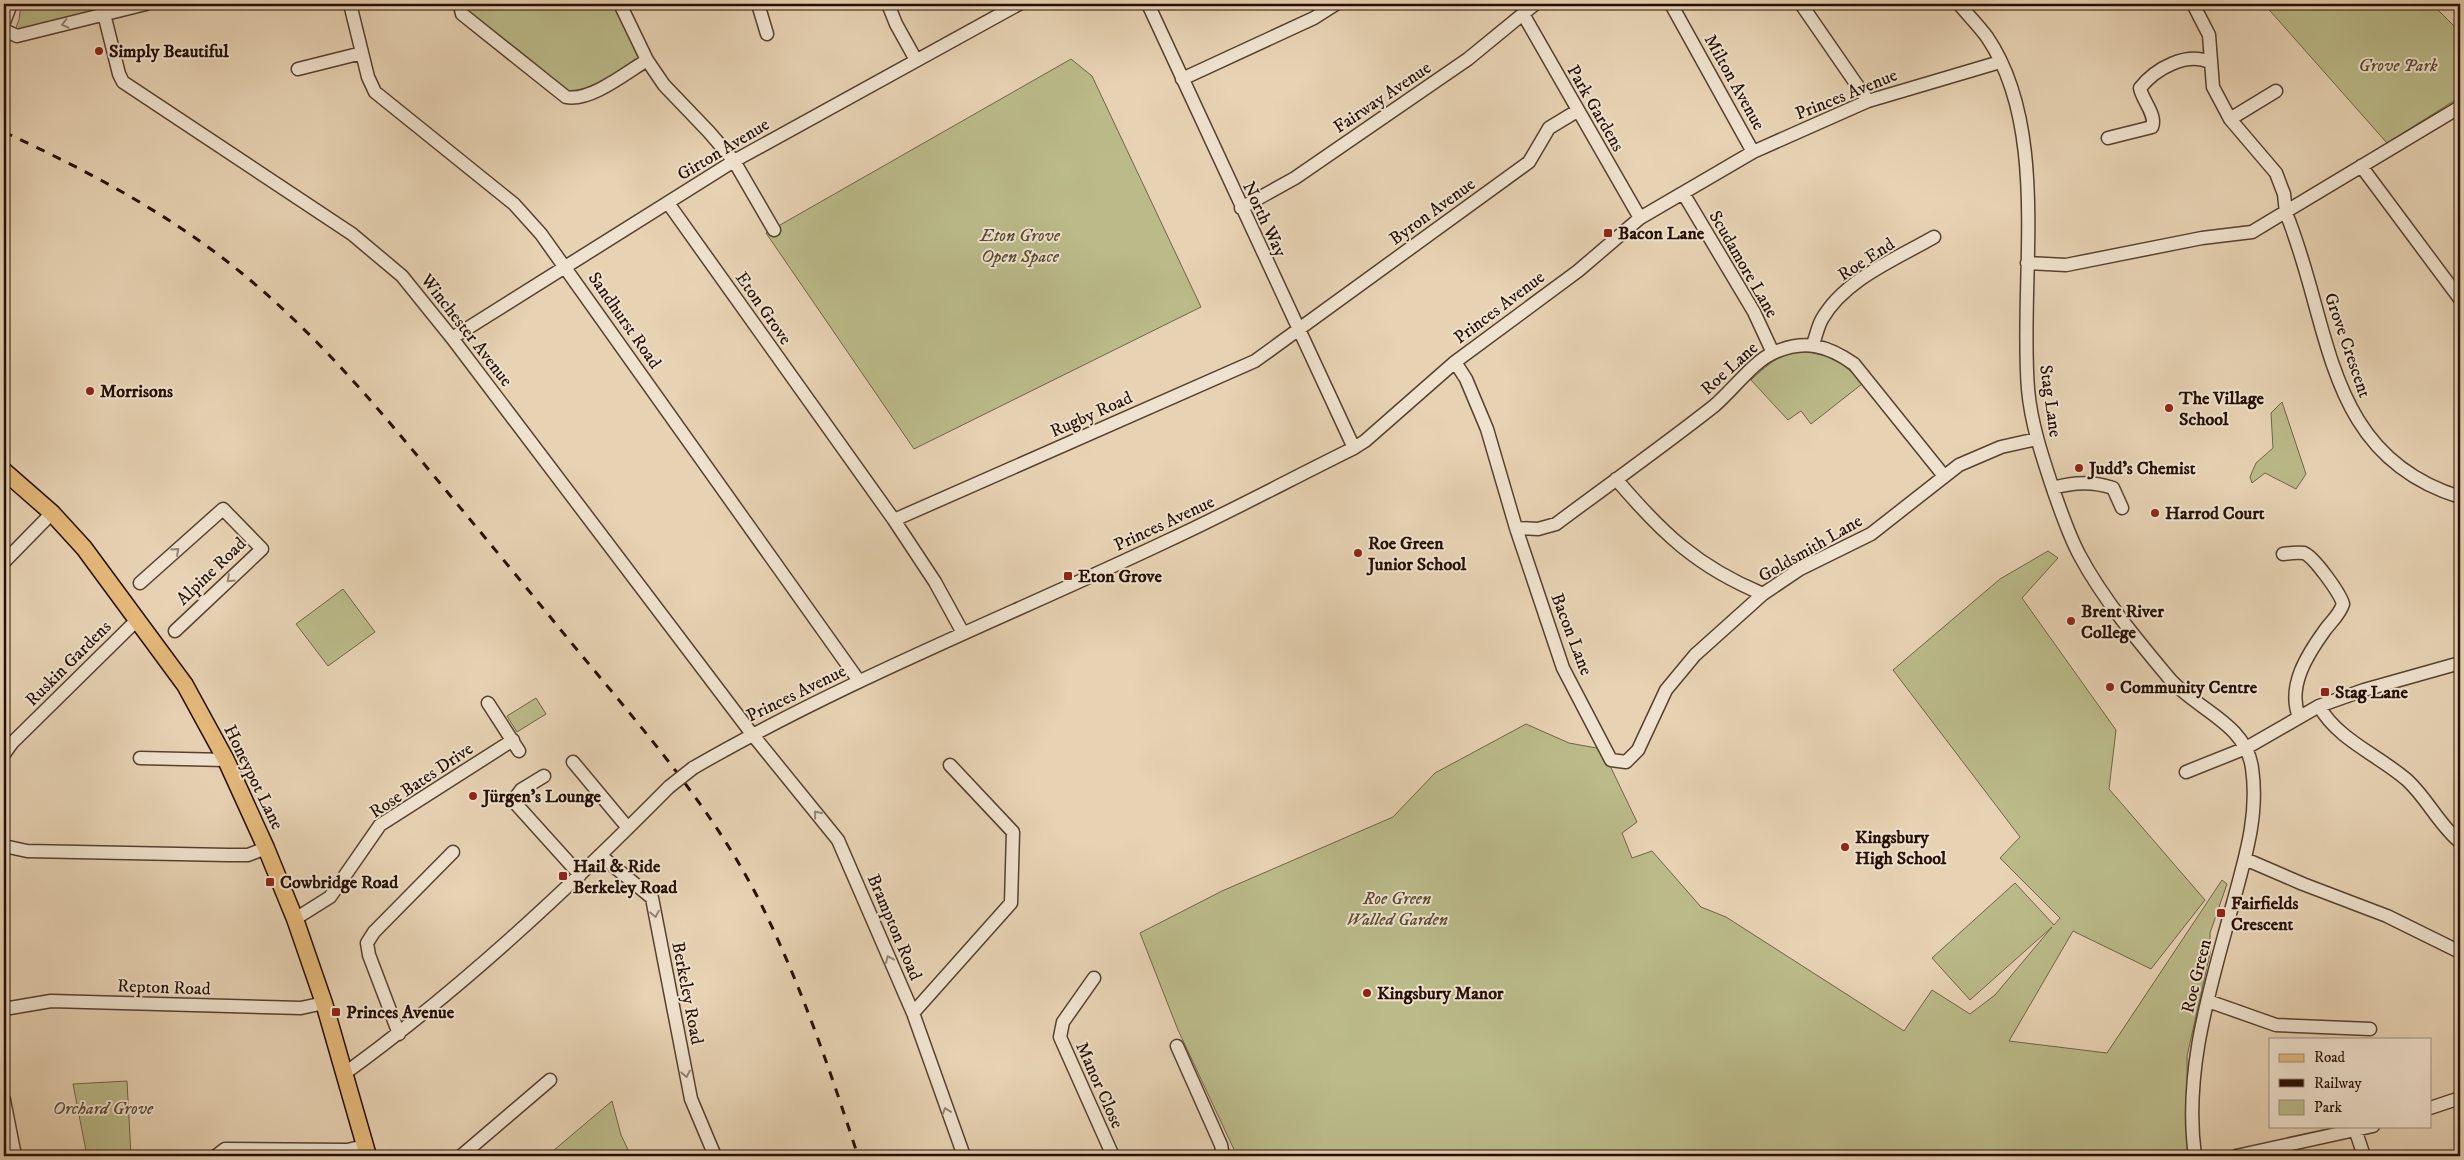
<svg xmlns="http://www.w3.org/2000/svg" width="2464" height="1160" font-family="'IM FELL DW Pica',serif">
	<rect width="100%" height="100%" fill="#e7d2b3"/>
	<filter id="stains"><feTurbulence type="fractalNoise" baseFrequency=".004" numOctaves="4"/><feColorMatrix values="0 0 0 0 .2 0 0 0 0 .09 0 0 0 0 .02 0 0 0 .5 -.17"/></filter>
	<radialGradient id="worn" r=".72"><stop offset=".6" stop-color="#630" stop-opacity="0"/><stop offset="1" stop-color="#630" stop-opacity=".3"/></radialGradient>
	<path fill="#bbba89" stroke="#706447" d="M 21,4 L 131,4 L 19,34 L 15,30 L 19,20 Z
		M 470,4 L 613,4 L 638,56 L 637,62 L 586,92 L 570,93 L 471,15 L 468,9 Z
		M 2264,4 L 2432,4 L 2460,32 L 2460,97 L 2387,143 Z
		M 1071,59 L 1092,76 L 1201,307 L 914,449 L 766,233 Z
		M 1797,351 C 1826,353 1844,361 1862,384 L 1811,424 L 1801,411 L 1788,420 L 1751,380 C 1766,366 1777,356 1797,351 Z
		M 2282,402 L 2306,474 L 2296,489 L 2265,473 L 2252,483 L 2250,477 L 2256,463 L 2273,448 L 2271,413 Z
		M 2048,551 L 2058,558 L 2022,598 L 2116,730 L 2109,789 L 2205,900 L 2151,969 L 2073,931 L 2009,1041 L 2107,1053 L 2222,880 L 2227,884 L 2210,933 L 2210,954 L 2187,1056 L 2188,1156 L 1237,1156 L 1178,1030 L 1140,933 L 1222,891 L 1393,817 L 1435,773 L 1526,724 L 1569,743 L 1602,749 L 1637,822 L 1622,833 L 1632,858 L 1652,851 L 1701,907 L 1726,917 L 1904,1031 L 1932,990 L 1970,1014 L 1995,995 L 2052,927 L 1970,1000 L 1932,958 L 2015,883 L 2054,925 L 2060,918 L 2000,858 L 2020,837 L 1893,670 L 2000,579 Z
		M 343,589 L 375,632 L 328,666 L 296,624 Z
		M 536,698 L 546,714 L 517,732 L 507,716 Z
		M 127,1081 L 131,1156 L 87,1156 L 73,1084 Z
		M 612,1101 L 621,1135 L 631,1156 L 547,1156 Z"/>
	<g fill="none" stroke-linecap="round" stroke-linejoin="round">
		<g stroke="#564030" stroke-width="15">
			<path id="minor" d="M 350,4 L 368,77 L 375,92 L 514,204 L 541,234 L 859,681
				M 462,4 L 460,5 L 462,14 L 566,97 C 590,102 626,73 647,60
				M 620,4 L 647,60 L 664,85 L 709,132 L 734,161 L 774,230
				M 758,4 L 767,34
				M 888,4 L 896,24 L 916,60
				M 1148,4 L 1354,448
				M 1671,4 L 1753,152
				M 1801,4 L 1868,101
				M 1959,4 C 1968,15 1979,26 1987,37 C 2051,131 2019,280 2028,389 C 2031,424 2043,459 2054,492 C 2062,514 2069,536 2080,556 C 2103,599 2138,641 2169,678 C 2195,709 2246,723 2252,768 C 2259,815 2245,858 2233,903 C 2211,986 2183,1070 2195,1156
				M 2193,4 L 2209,35 L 2213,87 L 2230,119 L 2276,173 L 2284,194 L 2286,213 C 2332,324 2323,455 2460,497
				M 104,14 L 119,74 L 123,82 L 352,234 L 402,276 L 452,338 L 752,734 L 838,840 L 913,1013 L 964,1156
				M 1523,14 L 1640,218
				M 4,22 L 11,4
				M 4,30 L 17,36 L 146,4
				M 298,69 L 362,53
				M 1182,79 L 1314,18 L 1336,4
				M 2230,119 L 2276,91
				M 2108,138 L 2152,127 C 2157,115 2142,100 2140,88 C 2156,68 2186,52 2210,62
				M 2361,166 L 2460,299
				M 1683,193 L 1754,312 L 1773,353
				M 668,203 L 894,520 L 935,582 L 963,633
				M 1241,208 L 1295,178 L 1468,59 L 1535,4
				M 2027,263 L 2066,265 L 2202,238 L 2252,232 L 2460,107
				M 452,338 L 734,161 L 1019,4
				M 1813,344 C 1816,336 1818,326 1822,319 C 1845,279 1896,259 1934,237
				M 1455,362 L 1466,379 L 1487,429 L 1516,528 L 1563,668 L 1611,760 L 1626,762 L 1638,750 L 1666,690 L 1695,655 L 1763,594 L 1800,569 L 1871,534 L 1959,465 L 2001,447 L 2037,439
				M 1616,479 C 1661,532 1697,567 1763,594
				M 2053,488 C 2073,482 2093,481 2113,488 L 2122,508
				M 894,520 L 1255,361 L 1529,162 L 1549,128 L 1577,111
				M 1516,528 L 1538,529 L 1556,524 C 1608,485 1662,447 1714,406 C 1731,392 1754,361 1773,353 C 1804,339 1827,345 1854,364 L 1944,476
				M 2283,554 C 2290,553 2297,552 2304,553 C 2314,557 2340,593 2343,604 C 2340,614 2331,622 2325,630 C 2307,655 2287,686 2299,717
				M 4,562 L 52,513
				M 140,583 L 223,509 L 262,549 L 175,631
				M 488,703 L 519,751
				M 2319,706 C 2337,739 2378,755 2407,780 C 2427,798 2439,825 2460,842
				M 4,754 L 12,743 L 138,619
				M 140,758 L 226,760
				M 573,762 L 628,828
				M 693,768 C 845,680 1009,616 1167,541 C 1230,512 1291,479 1354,448 L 1365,441 L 1455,362 L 1578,271 L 1640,218 L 1753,152 L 1868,101 L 2000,62
				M 2186,772 L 2246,748 L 2319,706 L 2364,690 L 2460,663
				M 544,776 L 521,790 L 515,798 L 516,804 L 580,875
				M 4,846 L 27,851 L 228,855 L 248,855 L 266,848
				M 600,855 L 652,898 L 691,1099 L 715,1156
				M 2245,859 L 2303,884 L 2387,916 L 2460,952
				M 295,919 L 330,897 L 380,825 L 513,740
				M 1094,978 L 1063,1022 L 1060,1037 L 1113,1156
				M 2208,1001 L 2276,1025 L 2370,1029
				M 4,1009 L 51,1001 L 301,1008 L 324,1003
				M 913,1013 L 1011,903 L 1013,832 L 950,765
				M 399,1034 L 369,955 L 367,943 L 374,932 L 453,852
				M 1177,1046 L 1221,1145 L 1223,1156
				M 344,1074 C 461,989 567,890 669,787
				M 4,1100 L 15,1156
				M 2430,1108 L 2460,1098
				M 2356,1132 L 2364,1156
				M 216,1156 L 225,1149 L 347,1150 L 365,1146
				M 461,1156 L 550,1080
				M 2236,1156 L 2373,1126"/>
		</g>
		<g stroke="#260f05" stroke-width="19">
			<path id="major" d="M 4,471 L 52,513 L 84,548 L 185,685 L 226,760 L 266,848 L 295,919 L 324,1003 L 368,1156"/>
		</g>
		<use href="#minor" stroke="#efe2ce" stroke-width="12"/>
		<use href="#major" stroke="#e4b97a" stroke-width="16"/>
		<path stroke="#260f05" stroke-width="3" stroke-dasharray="9 9" stroke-linecap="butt" d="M 4,132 C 71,163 141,199 201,242 C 290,305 361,387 429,470 C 473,523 517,576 560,629 C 631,716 708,800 759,900 C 800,982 830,1070 858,1156"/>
		<g stroke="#564030" stroke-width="15" stroke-linecap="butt">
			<path id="minor-bridge" d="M 669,787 L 693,768"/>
		</g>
		<use href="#minor-bridge" stroke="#efe2ce" stroke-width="12"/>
	</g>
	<defs><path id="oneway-chevron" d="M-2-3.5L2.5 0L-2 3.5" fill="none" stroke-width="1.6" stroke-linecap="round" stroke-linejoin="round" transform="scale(1.25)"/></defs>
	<g stroke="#958374">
		<use href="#oneway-chevron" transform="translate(65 24) rotate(166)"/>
		<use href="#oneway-chevron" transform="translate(176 551) rotate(-42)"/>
		<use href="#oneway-chevron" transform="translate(230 579) rotate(137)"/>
		<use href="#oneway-chevron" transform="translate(817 814) rotate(-129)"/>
		<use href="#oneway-chevron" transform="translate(655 914) rotate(79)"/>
		<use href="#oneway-chevron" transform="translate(889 959) rotate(-113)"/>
		<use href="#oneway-chevron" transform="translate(686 1074) rotate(79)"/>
		<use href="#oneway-chevron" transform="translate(946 1111) rotate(-109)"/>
	</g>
	<g fill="#8f2418" stroke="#efe2ce" stroke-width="2">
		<circle cx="99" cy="51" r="5"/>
		<rect x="1603" y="228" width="10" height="10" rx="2.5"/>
		<circle cx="90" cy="391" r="5"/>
		<circle cx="2169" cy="408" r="5"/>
		<circle cx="2079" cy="468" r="5"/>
		<circle cx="2155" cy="513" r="5"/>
		<circle cx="1358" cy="553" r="5"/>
		<rect x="1063" y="571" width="10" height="10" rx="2.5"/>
		<circle cx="2071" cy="621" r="5"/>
		<circle cx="2110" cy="687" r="5"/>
		<rect x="2320" y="687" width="10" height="10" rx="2.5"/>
		<circle cx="473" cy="796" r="5"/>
		<circle cx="1845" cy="847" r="5"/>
		<rect x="558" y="871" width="10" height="10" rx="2.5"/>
		<rect x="265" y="877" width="10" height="10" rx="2.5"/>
		<rect x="2216" y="908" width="10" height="10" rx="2.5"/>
		<circle cx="1367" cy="993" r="5"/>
		<rect x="331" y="1007" width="10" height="10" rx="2.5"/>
	</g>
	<g text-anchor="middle" stroke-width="4" stroke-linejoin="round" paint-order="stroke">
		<g font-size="18" font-weight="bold" fill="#260f05" stroke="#efe2ce" text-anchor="start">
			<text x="109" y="57">Simply Beautiful</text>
			<text x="1618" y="239">Bacon Lane</text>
			<text x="100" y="397">Morrisons</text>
			<text x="2179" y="404">The Village<tspan x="2179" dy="21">School</tspan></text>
			<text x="2089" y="474">Judd's Chemist</text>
			<text x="2165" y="519">Harrod Court</text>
			<text x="1368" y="549">Roe Green<tspan x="1368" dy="21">Junior School</tspan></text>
			<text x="1078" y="582">Eton Grove</text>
			<text x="2081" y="617">Brent River<tspan x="2081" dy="21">College</tspan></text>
			<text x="2120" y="693">Community Centre</text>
			<text x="2335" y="698">Stag Lane</text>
			<text x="483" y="802">Jürgen's Lounge</text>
			<text x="1855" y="843">Kingsbury<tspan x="1855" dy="21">High School</tspan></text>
			<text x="573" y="872">Hail &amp; Ride<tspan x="573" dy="21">Berkeley Road</tspan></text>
			<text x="280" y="888">Cowbridge Road</text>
			<text x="2231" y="909">Fairfields<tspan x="2231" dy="21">Crescent</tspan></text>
			<text x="1377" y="999">Kingsbury Manor</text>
			<text x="346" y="1018">Princes Avenue</text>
		</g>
		<g font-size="18" font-style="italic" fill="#5a4b33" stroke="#efe2ce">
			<text x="2398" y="71">Grove Park</text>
			<text x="1020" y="241">Eton Grove<tspan x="1020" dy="21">Open Space</tspan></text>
			<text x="1397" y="904">Roe Green<tspan x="1397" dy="21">Walled Garden</tspan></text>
			<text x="103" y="1114">Orchard Grove</text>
		</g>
		<g font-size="18" fill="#260f05" stroke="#efe2ce">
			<text transform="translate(1735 82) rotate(61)" y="6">Milton Avenue</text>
			<text transform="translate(1846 94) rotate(-22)" y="6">Princes Avenue</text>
			<text transform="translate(1382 97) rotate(-34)" y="6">Fairway Avenue</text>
			<text transform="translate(1596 108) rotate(60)" y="6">Park Gardens</text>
			<text transform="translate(723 149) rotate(-31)" y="6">Girton Avenue</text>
			<text transform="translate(1432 211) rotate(-36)" y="6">Byron Avenue</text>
			<text transform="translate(1265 219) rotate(65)" y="6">North Way</text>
			<text transform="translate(1866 259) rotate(-33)" y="6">Roe End</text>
			<text transform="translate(1744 264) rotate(60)" y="6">Scudamore Lane</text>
			<text transform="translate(1499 307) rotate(-37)" y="6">Princes Avenue</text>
			<text transform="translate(764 308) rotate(55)" y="6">Eton Grove</text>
			<text transform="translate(625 320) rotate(55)" y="6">Sandhurst Road</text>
			<text transform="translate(467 330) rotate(52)" y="6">Winchester Avenue</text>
			<text transform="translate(2348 345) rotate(71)" y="6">Grove Crescent</text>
			<text transform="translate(1729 368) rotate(-42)" y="6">Roe Lane</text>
			<text transform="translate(2051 401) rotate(82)" y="6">Stag Lane</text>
			<text transform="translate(1091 414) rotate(-24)" y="6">Rugby Road</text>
			<text transform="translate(1164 523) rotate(-25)" y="6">Princes Avenue</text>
			<text transform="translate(1810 548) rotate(-30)" y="6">Goldsmith Lane</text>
			<text transform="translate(211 571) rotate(-44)" y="6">Alpine Road</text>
			<text transform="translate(1572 634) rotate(69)" y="6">Bacon Lane</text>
			<text transform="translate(68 663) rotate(-45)" y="6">Ruskin Gardens</text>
			<text transform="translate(796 693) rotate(-26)" y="6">Princes Avenue</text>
			<text transform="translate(254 777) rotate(64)" y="6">Honeypot Lane</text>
			<text transform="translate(421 780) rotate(-34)" y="6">Rose Bates Drive</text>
			<text transform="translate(895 927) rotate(67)" y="6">Brampton Road</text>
			<text transform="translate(2196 976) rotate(-76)" y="6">Roe Green</text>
			<text transform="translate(164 987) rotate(2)" y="6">Repton Road</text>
			<text transform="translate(688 993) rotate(79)" y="6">Berkeley Road</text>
			<text transform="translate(1100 1085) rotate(66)" y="6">Manor Close</text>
		</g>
	</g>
	<rect width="2464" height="1160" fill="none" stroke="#e7d2b3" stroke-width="20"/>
	<rect x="5" y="5" width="2454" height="1150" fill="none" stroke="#260f05" stroke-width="2.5"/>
	<rect x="10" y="10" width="2444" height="1140" fill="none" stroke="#260f05"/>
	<rect x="2269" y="1038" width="162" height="90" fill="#efe2ce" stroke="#9f8e7e"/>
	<rect x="2279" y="1054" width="25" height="8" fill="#e4b97a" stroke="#9f8e7e"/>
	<text x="2314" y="1062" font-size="15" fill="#260f05">Road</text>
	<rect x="2279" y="1079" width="25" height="8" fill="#260f05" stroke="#9f8e7e"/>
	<text x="2314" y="1088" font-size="15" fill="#260f05">Railway</text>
	<rect x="2279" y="1100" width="25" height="15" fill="#bbba89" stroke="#9f8e7e"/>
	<text x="2314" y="1112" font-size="15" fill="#260f05">Park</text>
	<rect width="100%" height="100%" filter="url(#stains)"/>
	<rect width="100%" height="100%" fill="url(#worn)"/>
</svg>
